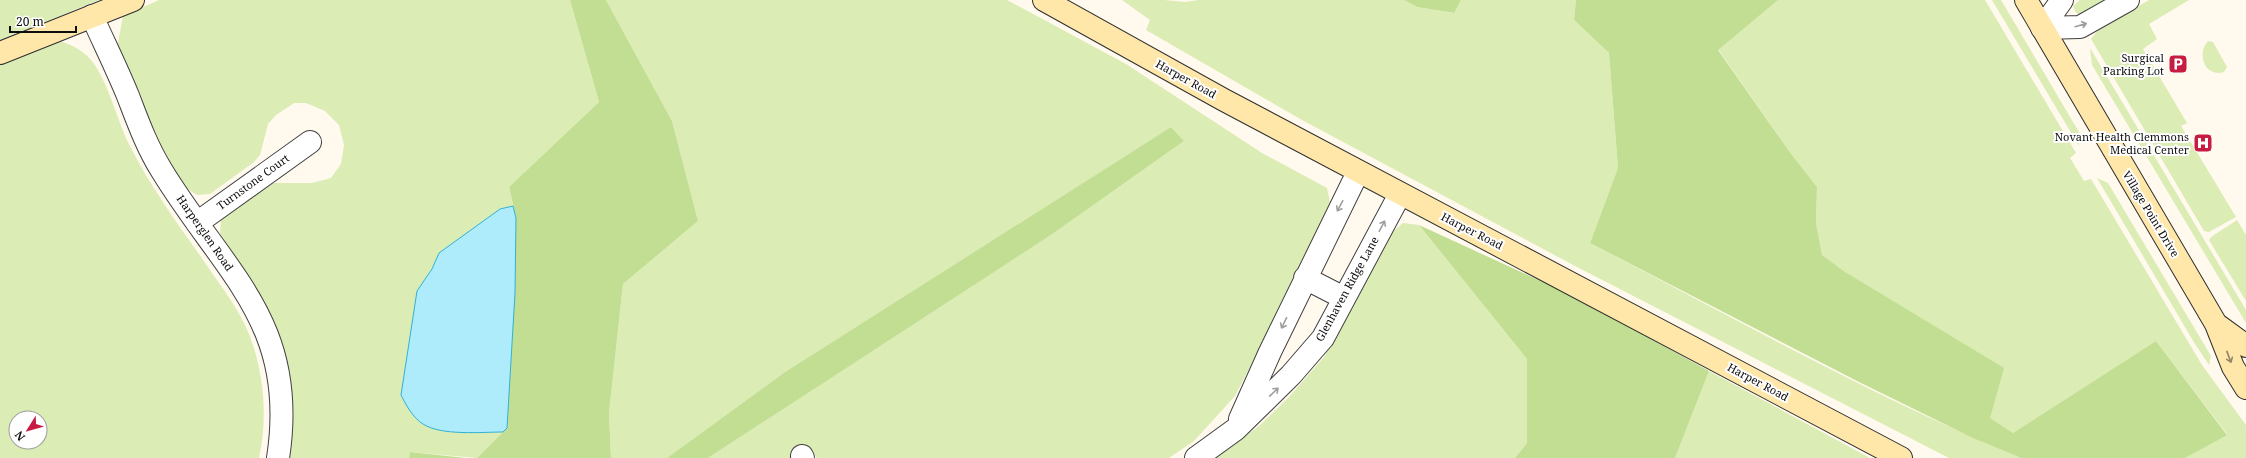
<svg xmlns="http://www.w3.org/2000/svg" width="2246" height="458" font-family="'Noto Serif',serif">
	<rect width="100%" height="100%" fill="#fff9ee"/>
	<path fill="#dbecb4" fill-rule="evenodd" d="M 0,0 L 99,0 L 0,40 Z
		M 159,0 L 570,0 L 599,102 L 509,187 L 513,206 L 500,209 L 439,253 L 432,269 L 417,291 L 401,395 L 449,432 L 503,432 L 477,458 L 410,452 L 409,458 L 286,458 L 290,440 L 288,389 L 282,345 L 266,308 L 220,233 L 221,220 L 229,212 L 274,183 L 312,183 L 331,178 L 341,164 L 344,145 L 339,125 L 325,111 L 306,103 L 294,103 L 276,115 L 268,124 L 260,155 L 254,162 L 210,194 L 197,195 L 183,186 L 148,127 L 117,48 L 123,16 Z
		M 606,0 L 1007,0 L 1126,64 L 1262,153 L 1327,188 L 1330,202 L 1326,218 L 1235,396 L 1194,441 L 1169,458 L 817,458 L 808,447 L 790,458 L 708,458 L 1051,235 L 1184,141 L 1171,127 L 785,372 L 667,458 L 611,458 L 609,413 L 623,284 L 698,221 L 672,121 Z
		M 1122,0 L 1164,0 L 1185,2 L 1199,0 L 1404,0 L 1417,7 L 1453,13 L 1461,0 L 1576,0 L 1574,20 L 1609,53 L 1618,168 L 1590,243 C 1732,317 1873,397 2021,458 L 1949,458 L 1577,267 L 1302,120 L 1146,30 L 1150,20 Z
		M 1778,0 L 1985,0 L 2076,153 L 2070,158 L 2084,181 L 2091,179 L 2202,365 L 2246,425 L 2246,458 L 2185,458 L 2227,434 L 2156,341 L 2013,433 L 1989,418 L 1844,272 L 1822,255 L 1816,223 L 1817,187 L 1789,151 L 1718,49 Z
		M 1992,0 L 2001,0 L 2079,132 L 2079,146 Z
		M 2080,0 L 2107,0 L 2082,15 L 2076,13 L 2073,6 Z
		M 2149,0 L 2189,0 L 2149,24 L 2157,39 L 2143,49 L 2187,123 L 2181,126 L 2236,217 L 2209,232 L 2204,231 L 2091,39 L 2099,29 Z
		M 55,40 C 68,43 82,49 91,60 C 109,82 117,122 131,148 C 152,190 181,228 208,267 C 222,288 239,309 249,334 C 264,373 268,417 259,458 L 0,458 L 0,62 ZM 16,418 L 40,418 L 40,442 L 16,442 Z
		M 2208,41 L 2213,42 L 2227,67 L 2224,72 C 2205,78 2196,54 2208,41 Z
		M 2090,48 L 2246,310 L 2246,323 L 2092,65 Z
		M 2097,178 L 2108,183 L 2211,356 L 2209,365 L 2195,344 Z
		M 2237,220 L 2246,235 L 2246,301 L 2209,240 L 2211,237 Z
		M 1403,223 L 1419,225 L 1527,359 L 1527,443 L 1515,458 L 1215,458 L 1259,426 L 1288,398 L 1324,357 L 1391,233 Z
		M 1709,371 L 1870,458 L 1675,458 Z"/>
	<path fill="#c2de92" d="M 570,0 L 606,0 L 672,121 L 698,221 L 623,284 L 609,413 L 611,458 L 477,458 L 507,428 L 516,218 L 509,187 L 599,102 Z
		M 1404,0 L 1461,0 L 1454,13 L 1417,7 Z
		M 1576,0 L 1778,0 L 1718,50 L 1789,151 L 1817,187 L 1816,223 L 1822,255 L 1845,272 L 2004,368 L 1990,418 L 2013,433 L 2156,341 L 2227,435 L 2185,458 L 2021,458 L 1973,438 L 1859,382 L 1590,243 L 1618,168 L 1609,53 L 1574,20 Z
		M 1171,127 L 1184,141 L 1051,235 L 708,458 L 667,458 L 785,372 Z
		M 1419,225 L 1571,295 L 1709,371 L 1675,458 L 1515,458 L 1527,443 L 1527,359 Z
		M 410,452 L 466,458 L 409,458 Z"/>
	<path fill="#aeebfb" stroke="#30b1d7" d="M 513,206 L 516,218 L 515,293 L 507,428 L 503,432 C 482,432 441,436 423,424 C 413,418 406,405 401,395 L 417,291 L 432,269 L 439,253 L 500,209 Z"/>
	<g fill="none" stroke-linecap="round" stroke-linejoin="round">
		<g stroke="#404040" stroke-width="24">
			<path id="street" d="M 92,16 C 104,43 117,69 128,96 C 138,122 147,147 162,171 C 225,274 299,323 278,458
				M 2042,28 L 2080,27 L 2128,0
				M 2042,28 L 2062,0
				M 197,223 L 310,142
				M 1305,278 L 1344,298
				M 1240,419 L 1270,352 L 1358,172
				M 802,456 L 803,458
				M 1196,458 L 1236,429 L 1291,375 L 1323,338 L 1400,194"/>
		</g>
		<g stroke="#2f2f2f" stroke-width="24">
			<path id="secondary" d="M 1044,0 L 1224,100 L 1901,458
				M 2026,0 L 2216,324 L 2233,367 L 2246,388
				M 0,53 L 133,0
				M 2216,324 L 2246,346"/>
		</g>
		<use href="#street" stroke="#fff" stroke-width="22"/>
		<use href="#secondary" stroke="#ffe7a9" stroke-width="22"/>
	</g>
	<defs><path id="oneway-shaft" d="M-6 0H5M1.5-3L5.5 0L1.5 3" fill="none" stroke-width="1.6" stroke-linecap="round" stroke-linejoin="round"/></defs>
	<g stroke="#9e9e9e">
		<use href="#oneway-shaft" transform="translate(2081 25) rotate(-16)"/>
		<use href="#oneway-shaft" transform="translate(1340 206) rotate(118)"/>
		<use href="#oneway-shaft" transform="translate(1382 226) rotate(-62)"/>
		<use href="#oneway-shaft" transform="translate(1284 323) rotate(116)"/>
		<use href="#oneway-shaft" transform="translate(1274 392) rotate(-44)"/>
	</g>
	<use stroke="#928563" href="#oneway-shaft" transform="translate(2229 357) rotate(70)"/>
	<defs>
		<g id="parking-square" transform="scale(1)"><rect x="-9" y="-9" width="18" height="18" rx="4" fill="#c81b41" stroke="#fff"/><path d="M-3.5-5.5H1a3.5 3.5 0 0 1 0 7H-1V5.5H-3.5ZM-1-3.4V-.6H.8a1.4 1.4 0 0 0 0-2.8Z" fill="#fff"/></g>
		<g id="hospital-square" transform="scale(1)"><rect x="-9" y="-9" width="18" height="18" rx="4" fill="#c81b41" stroke="#fff"/><path d="M-5-5h3v3.5h4V-5h3V5h-3V1.5h-4V5h-3Z" fill="#fff"/></g>
	</defs>
	<g fill-rule="evenodd">
		<use href="#parking-square" x="2178" y="64"/>
		<use href="#hospital-square" x="2203" y="143"/>
	</g>
	<g text-anchor="middle" stroke-width="4" stroke-linejoin="round" paint-order="stroke">
		<g font-size="11" fill="#0d0d0d" stroke="#fff" text-anchor="end">
			<text x="2164" y="62">Surgical<tspan x="2164" dy="13">Parking Lot</tspan></text>
			<text x="2189" y="141">Novant Health Clemmons<tspan x="2189" dy="13">Medical Center</tspan></text>
		</g>
		<g font-size="11" fill="#0d0d0d" stroke="#fff">
			<text transform="translate(1186 79) rotate(29)" y="4">Harper Road</text>
			<text transform="translate(253 182) rotate(-36)" y="4">Turnstone Court</text>
			<text transform="translate(2151 214) rotate(59)" y="4">Village Point Drive</text>
			<text transform="translate(1472 231) rotate(27)" y="4">Harper Road</text>
			<text transform="translate(205 233) rotate(55)" y="4">Harperglen Road</text>
			<text transform="translate(1347 289) rotate(-61)" y="4">Glenhaven Ridge Lane</text>
			<text transform="translate(1758 382) rotate(28)" y="4">Harper Road</text>
		</g>
	</g>
	<g transform="translate(28 430) rotate(233)"><circle r="19" fill="#ffffff" stroke="#9e9e9e"/>
	<path d="M0-3L7 15L0 10L-7 15Z" fill="#c81b41"/>
	<text y="-6" font-size="11" font-weight="bold" text-anchor="middle" fill="#0d0d0d">N</text>
	</g>
	<path d="M10 26v6h66v-6" fill="none" stroke="#0d0d0d" stroke-width="2"/>
	<text x="16" y="26" font-size="12" fill="#0d0d0d" stroke="#ffffff" stroke-width="3" paint-order="stroke">20 m</text>
</svg>
